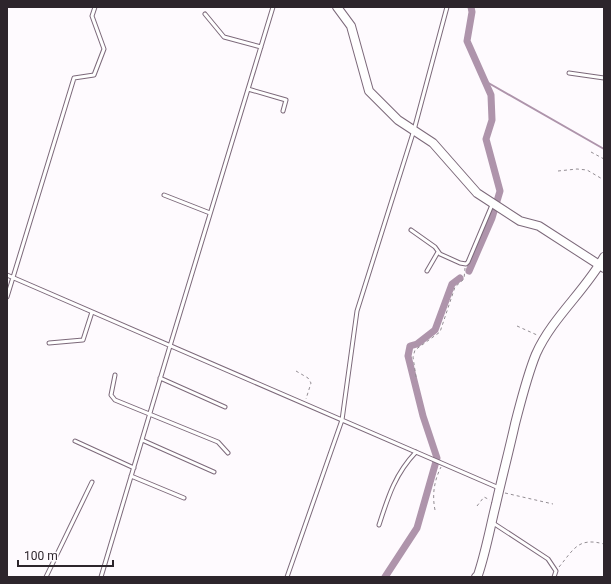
<svg xmlns="http://www.w3.org/2000/svg" width="611" height="584" font-family="Roboto,sans-serif">
	<rect width="100%" height="100%" fill="#fefafe"/>
	<g fill="none" stroke-linecap="round" stroke-linejoin="round">
		<path stroke="#ae94ab" stroke-width="2" d="M 485,81 L 604,149"/>
		<path stroke="#ae94ab" stroke-width="7" d="M 469,271 L 492,218 L 500,191 L 486,139 L 492,120 L 491,95 L 467,41 L 472,12 L 471,7
			M 385,577 L 417,528 L 437,458 L 423,416 L 408,356 L 410,346 L 417,344 L 435,330 L 452,284 L 460,278"/>
		<g stroke="#7c697a" stroke-width="5">
			<path id="lane" d="M 205,14 L 224,37 L 261,47
				M 569,73 L 604,78
				M 248,89 L 286,100 L 283,111
				M 164,195 L 210,213
				M 411,230 L 435,247 L 440,254 L 460,263 L 466,264 L 468,262 L 492,205
				M 427,271 L 438,252
				M 7,275 L 499,488
				M 7,297 L 74,78 L 94,75 L 104,49 L 92,16 L 95,7
				M 49,343 L 83,340 L 92,312
				M 115,375 L 111,395 L 115,400 L 218,442 L 228,453
				M 160,378 L 225,407
				M 142,440 L 214,472
				M 75,441 L 134,468
				M 131,476 L 184,498
				M 493,523 L 548,559 L 556,571 L 554,577
				M 379,525 C 388,497 395,474 416,452
				M 46,577 L 92,482
				M 101,577 L 170,346 L 273,7
				M 287,577 L 342,420 L 357,311 L 414,130 L 447,7"/>
		</g>
		<g stroke="#7c697a" stroke-width="10">
			<path id="secondary" d="M 337,7 L 351,26 L 369,91 L 398,120 L 433,143 L 477,193 L 520,221 L 539,226 L 604,268
				M 476,577 L 478,575 C 486,551 490,528 496,504 C 502,477 509,451 515,424 C 521,401 527,376 536,354 C 552,318 585,291 604,257"/>
		</g>
		<path stroke="#938d93" stroke-width="1" stroke-dasharray="3 3" stroke-linecap="butt" d="M 591,152 L 604,159
			M 558,171 L 577,169 L 587,170 L 604,180
			M 517,326 L 537,335
			M 296,371 L 308,378 L 311,383 L 306,399
			M 416,377 L 413,357 L 415,350 L 440,332 L 455,287 L 464,279 L 465,268
			M 505,493 L 553,504
			M 477,506 L 484,497 L 490,500
			M 435,510 C 432,495 434,481 441,467
			M 559,567 C 574,549 578,537 604,544"/>
		<use href="#lane" stroke="#fff" stroke-width="3"/>
		<use href="#secondary" stroke="#fff" stroke-width="8"/>
	</g>
	<rect width="611" height="584" fill="none" stroke="#2d252c" stroke-width="16"/>
	<path d="M18 560v6h95v-6" fill="none" stroke="#2d252c" stroke-width="2"/>
	<text x="24" y="560" font-size="12" fill="#2d252c" stroke="#fefafe" stroke-width="3" paint-order="stroke">100 m</text>
</svg>
